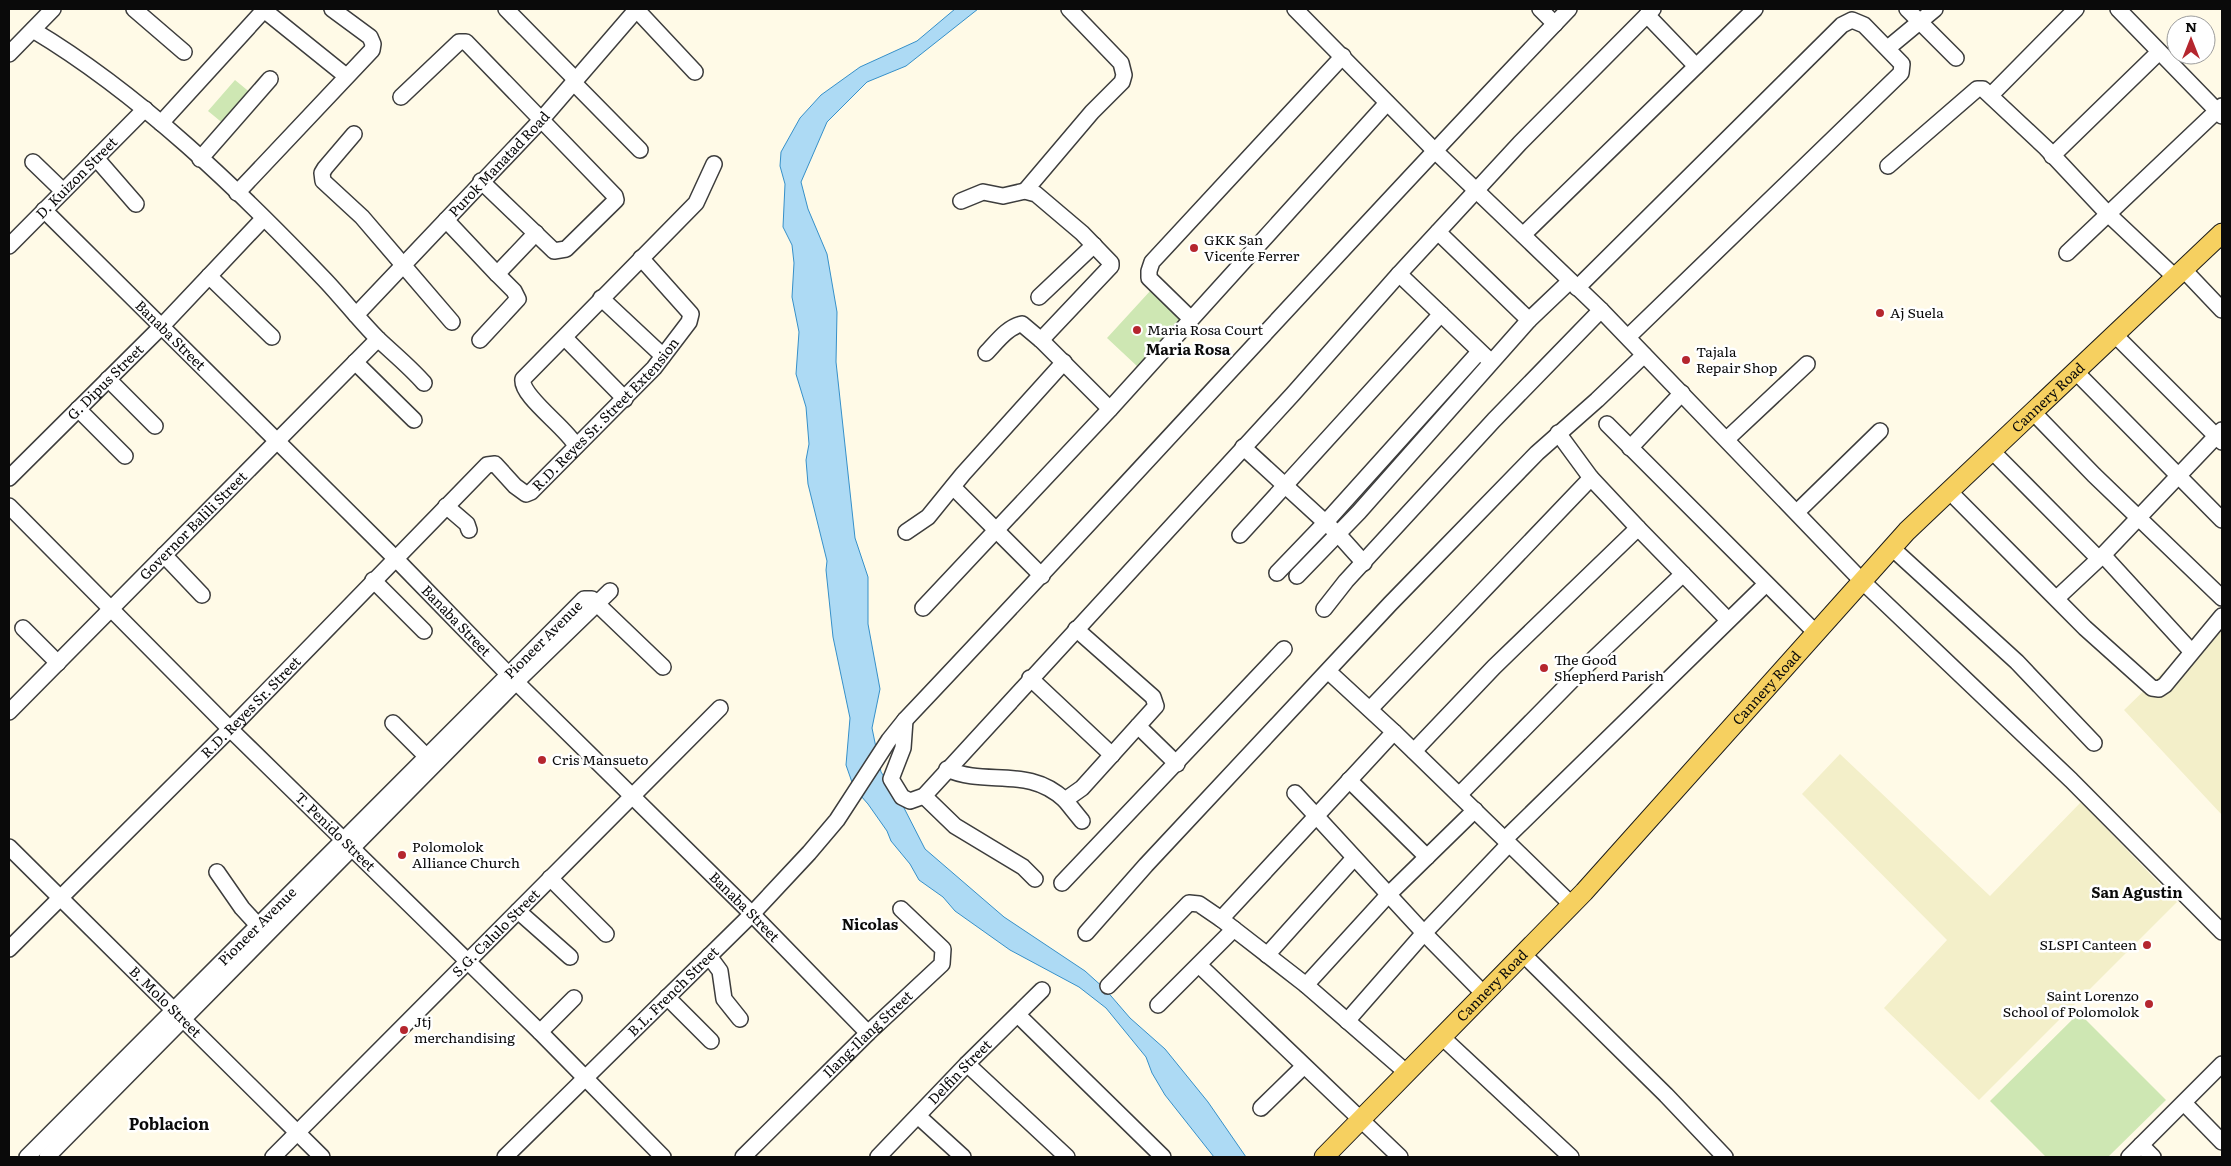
<svg xmlns="http://www.w3.org/2000/svg" width="2231" height="1166" font-family="Literata,serif">
	<rect width="100%" height="100%" fill="#fffae7"/>
	<path fill="#f3efc9" d="M 2222,615 L 2222,815 L 2124,710 Z
		M 1840,754 L 1990,896 L 2081,802 L 2177,902 L 1979,1100 L 1884,1008 L 1947,940 L 1802,794 Z"/>
	<path fill="#cee7b3" d="M 235,80 L 252,94 L 225,125 L 208,111 Z
		M 1151,290 L 1182,318 L 1138,367 L 1107,338 Z
		M 2079,1013 L 2166,1100 L 2108,1157 L 2046,1157 L 1990,1101 Z"/>
	<path fill="#addaf4" stroke="#3690c9" d="M 955,9 L 978,9 L 906,66 L 867,82 L 827,122 L 801,182 L 808,209 L 827,254 L 837,312 L 836,362 L 855,538 L 868,577 L 868,624 L 880,689 L 872,728 L 881,772 L 902,804 L 925,849 L 1004,917 L 1085,971 L 1105,989 L 1130,1018 L 1165,1049 L 1208,1102 L 1246,1157 L 1214,1157 L 1165,1095 L 1152,1073 L 1146,1057 L 1106,1008 L 1079,987 L 1010,950 L 955,911 L 943,897 L 919,880 L 910,864 L 891,841 L 887,831 L 868,804 L 854,788 L 846,765 L 850,718 L 833,637 L 826,570 L 827,561 L 808,484 L 806,460 L 809,444 L 806,407 L 796,374 L 799,332 L 792,297 L 794,263 L 792,245 L 783,227 L 785,184 L 780,166 L 781,152 L 800,118 L 821,95 L 860,67 L 917,41 Z"/>
	<g fill="none" stroke-linecap="round" stroke-linejoin="round">
		<g stroke="#3d3d3d" stroke-width="18">
			<g id="minor">
				<path d="M 134,9 L 184,52"/>
				<path d="M 506,9 L 575,79"/>
				<path d="M 636,9 L 695,72"/>
				<path d="M 1295,9 L 1434,150 L 1601,310 L 1862,581 L 2071,780 L 2222,932"/>
				<path d="M 1540,9 L 1555,24"/>
				<path d="M 1907,9 L 1956,58"/>
				<path d="M 2118,9 L 2222,116"/>
				<path d="M 1647,15 L 1696,66"/>
				<path d="M 33,30 C 140,94 239,190 325,280 C 343,299 359,320 378,339 C 394,354 410,367 424,383"/>
				<path d="M 1888,48 L 1935,9"/>
				<path d="M 9,54 L 53,9"/>
				<path d="M 573,82 L 640,150"/>
				<path d="M 1991,95 L 2076,9"/>
				<path d="M 401,97 L 459,42 L 466,42 L 615,196 L 616,200 L 566,249 L 554,251 L 481,181"/>
				<path d="M 161,123 L 264,10 L 346,76"/>
				<path d="M 354,134 L 325,168 L 322,173 L 323,181 L 362,217 L 452,322"/>
				<path d="M 2052,156 L 2159,52"/>
				<path d="M 96,158 L 136,204"/>
				<path d="M 200,159 L 270,79"/>
				<path d="M 33,162 L 63,191"/>
				<path d="M 1888,166 L 1977,89 L 1983,89 L 2046,148 L 2107,213 L 2176,278"/>
				<path d="M 1025,191 L 1092,112 L 1122,82 L 1124,75 L 1121,63 L 1069,9"/>
				<path d="M 237,193 L 372,50 L 373,44 L 370,37 L 332,9"/>
				<path d="M 961,201 L 983,192 L 1003,196 L 1025,191 L 1036,194 L 1082,233 L 1111,263 L 1111,266 L 1041,340"/>
				<path id="s1" d="M 44,210 L 395,558 L 508,674 L 752,914 L 868,1033"/>
				<path d="M 446,220 L 497,274 L 536,233"/>
				<path d="M 1438,232 L 1529,320"/>
				<path d="M 1523,235 L 1755,9"/>
				<path id="s2" d="M 9,246 L 145,109"/>
				<path d="M 2067,253 L 2222,106"/>
				<path d="M 2184,270 L 2222,310"/>
				<path d="M 209,276 L 272,337"/>
				<path d="M 1577,288 L 1842,25 L 1852,20 L 1864,25 L 1902,64 L 1901,73 L 1628,337"/>
				<path d="M 1039,297 L 1094,245"/>
				<path d="M 601,298 L 663,356"/>
				<path d="M 1441,314 L 1487,358"/>
				<path id="s3" d="M 356,315 L 542,119 L 637,9"/>
				<path d="M 1191,319 L 1149,278 L 1149,271 L 1152,262 L 1343,56"/>
				<path d="M 2115,335 L 2222,442"/>
				<path d="M 565,338 L 625,399"/>
				<path d="M 480,340 L 518,299 L 514,291 L 497,274"/>
				<path d="M 986,353 C 996,343 1007,327 1022,324 L 1041,340 L 1110,409"/>
				<path d="M 355,362 L 414,420"/>
				<path d="M 2076,372 L 2222,520"/>
				<path d="M 108,379 L 155,426"/>
				<path d="M 78,409 L 125,456"/>
				<path d="M 2033,412 L 2094,475 L 2222,598"/>
				<path d="M 1607,424 L 1816,633"/>
				<path d="M 1727,439 L 1807,364"/>
				<path d="M 576,446 C 567,428 520,396 523,379 L 696,203 L 714,164"/>
				<path d="M 1243,447 L 1338,534 L 1364,563"/>
				<path d="M 1630,448 L 1682,393"/>
				<path d="M 1992,451 L 2098,558"/>
				<path id="s4" d="M 9,478 L 161,327 L 263,219"/>
				<path d="M 953,487 L 1042,576"/>
				<path d="M 1949,491 L 2085,628 L 2152,688 L 2159,689 L 2165,685 L 2222,616"/>
				<path id="s5" d="M 9,506 L 230,729 L 540,1032 L 663,1157"/>
				<path d="M 446,506 L 467,524 L 469,530"/>
				<path d="M 1797,512 L 1880,431"/>
				<path d="M 1638,528 L 1728,620"/>
				<path d="M 906,532 L 928,517 L 963,474 L 1064,362"/>
				<path d="M 1240,535 L 1441,314 L 1399,274"/>
				<path d="M 1892,548 L 2017,662 L 2094,743"/>
				<path d="M 164,555 L 202,595"/>
				<path d="M 2103,555 L 2191,651"/>
				<path d="M 1277,573 L 1326,522 L 1479,352"/>
				<path d="M 1297,576 L 1359,512 L 1529,320 L 1570,281"/>
				<path d="M 373,580 L 424,631"/>
				<path d="M 2057,598 L 2103,555 L 2222,430"/>
				<path d="M 923,608 L 1110,409 L 1387,103"/>
				<path d="M 1324,609 L 1346,581 L 1494,420 L 1601,310"/>
				<path d="M 23,628 L 58,663"/>
				<path d="M 1329,672 L 1394,732 L 1571,904"/>
				<path d="M 1030,678 L 1112,755"/>
				<path d="M 1370,709 L 1591,478"/>
				<path id="s6" d="M 9,712 L 378,339"/>
				<path d="M 905,720 L 903,748 L 891,779 L 902,797 L 910,801 L 924,796 L 1293,394 L 1399,274 L 1520,143 L 1653,9"/>
				<path d="M 393,723 L 426,756"/>
				<path d="M 1138,726 L 1177,764"/>
				<path d="M 1394,732 L 1221,919 L 1306,985 L 1406,1072"/>
				<path d="M 1414,751 L 1494,667 L 1638,528 L 1591,478 L 1558,433"/>
				<path d="M 947,769 C 986,787 1028,765 1065,800 L 1082,788 L 1156,706 L 1153,697 L 1076,629"/>
				<path d="M 1349,780 L 1427,857"/>
				<path d="M 1295,793 L 1424,933 L 1483,993"/>
				<path d="M 1459,795 L 1584,668 L 1683,574"/>
				<path d="M 924,796 L 955,826 L 1023,867 L 1035,879"/>
				<path d="M 1065,800 L 1082,821"/>
				<path d="M 1505,839 L 1766,584"/>
				<path id="s7" d="M 9,847 L 322,1157"/>
				<path d="M 217,872 L 242,908 L 264,932"/>
				<path d="M 550,878 L 606,934"/>
				<path d="M 1062,883 L 1284,649"/>
				<path d="M 518,911 L 570,957"/>
				<path d="M 1086,933 L 1146,865 L 1390,604 L 1537,453 L 1597,400 L 1644,355"/>
				<path id="s8" d="M 9,949 L 230,729 L 487,465 L 495,464 L 515,486 L 526,494 L 531,492 L 654,368 L 689,322 L 691,314 L 641,258"/>
				<path d="M 1523,954 L 1666,1095 L 1725,1157"/>
				<path d="M 1267,955 L 1354,858"/>
				<path d="M 709,956 L 720,971 L 724,999 L 740,1019"/>
				<path d="M 1199,965 L 1400,1157"/>
				<path d="M 1306,985 L 1389,894 L 1475,810"/>
				<path d="M 1108,986 L 1189,903 L 1199,904 L 1221,919"/>
				<path d="M 667,997 L 711,1041"/>
				<path d="M 1158,1005 L 1234,929"/>
				<path d="M 1018,1015 L 1163,1157"/>
				<path d="M 1347,1021 L 1424,933 L 1509,844"/>
				<path d="M 540,1032 L 574,998"/>
				<path d="M 1442,1037 L 1571,1157"/>
				<path d="M 967,1064 L 1067,1157"/>
				<path d="M 2184,1103 L 2222,1142"/>
				<path d="M 1261,1108 L 1304,1066"/>
				<path d="M 918,1116 L 963,1157"/>
				<path d="M 2141,1145 L 2153,1157"/>
				<path id="s9" d="M 27,1157 L 584,599 L 592,599 L 663,667"/>
				<path d="M 47,1157 L 516,682 L 610,591"/>
				<path id="s10" d="M 273,1157 L 720,708"/>
				<path id="s11" d="M 505,1157 L 752,914 L 809,853 L 837,820 L 889,740 L 905,720 C 1128,485 1345,243 1569,9"/>
				<path id="s12" d="M 743,1157 L 868,1033 L 942,964 L 943,949 L 901,909"/>
				<path id="s13" d="M 878,1157 L 967,1064 L 1042,990"/>
				<path d="M 2129,1157 L 2222,1064"/>
			</g>
		</g>
		<g stroke="#1b1b1b" stroke-width="21">
			<g id="major">
				<path id="s14" d="M 1324,1157 L 1584,892 L 1907,531 L 2222,233"/>
			</g>
		</g>
		<use href="#minor" stroke="#fff" stroke-width="15"/>
		<use href="#major" stroke="#f6d060" stroke-width="19"/>
	</g>
	<g fill="#b5262e" stroke="#fff" stroke-width="2">
		<circle cx="1194" cy="248" r="5"/>
		<circle cx="1880" cy="313" r="5"/>
		<circle cx="1137" cy="330" r="5"/>
		<circle cx="1686" cy="360" r="5"/>
		<circle cx="1544" cy="668" r="5"/>
		<circle cx="542" cy="760" r="5"/>
		<circle cx="402" cy="855" r="5"/>
		<circle cx="2147" cy="945" r="5"/>
		<circle cx="2149" cy="1004" r="5"/>
		<circle cx="404" cy="1030" r="5"/>
	</g>
	<g text-anchor="middle" stroke-width="5" stroke-linejoin="round" paint-order="stroke">
		<g font-size="14" fill="#0a0a0a" stroke="#fff">
			<text dy="5" stroke="none"><textPath href="#s3" startOffset="208">Purok Manatad Road</textPath></text>
			<text dy="5" stroke="none"><textPath href="#s2" startOffset="96">D. Kuizon Street</textPath></text>
			<text dy="5" stroke="none"><textPath href="#s1" startOffset="178">Banaba Street</textPath></text>
			<text dy="5" stroke="none"><textPath href="#s4" startOffset="136">G. Dipus Street</textPath></text>
			<text dy="5" stroke="none"><textPath href="#s14" startOffset="1050">Cannery Road</textPath></text>
			<text dy="5" stroke="none"><textPath href="#s8" startOffset="845">R.D. Reyes Sr. Street Extension</textPath></text>
			<text dy="5" stroke="none"><textPath href="#s6" startOffset="262">Governor Balili Street</textPath></text>
			<text dy="5" stroke="none"><textPath href="#s1" startOffset="582">Banaba Street</textPath></text>
			<text dy="5" stroke="none"><textPath href="#s9" startOffset="731">Pioneer Avenue</textPath></text>
			<text dy="5" stroke="none"><textPath href="#s14" startOffset="645">Cannery Road</textPath></text>
			<text dy="5" stroke="none"><textPath href="#s8" startOffset="342">R.D. Reyes Sr. Street</textPath></text>
			<text dy="5" stroke="none"><textPath href="#s5" startOffset="461">T. Penido Street</textPath></text>
			<text dy="5" stroke="none"><textPath href="#s1" startOffset="988">Banaba Street</textPath></text>
			<text dy="5" stroke="none"><textPath href="#s9" startOffset="326">Pioneer Avenue</textPath></text>
			<text dy="5" stroke="none"><textPath href="#s10" startOffset="316">S.G. Calulo Street</textPath></text>
			<text dy="5" stroke="none"><textPath href="#s14" startOffset="240">Cannery Road</textPath></text>
			<text dy="5" stroke="none"><textPath href="#s11" startOffset="236">B.L. French Street</textPath></text>
			<text dy="5" stroke="none"><textPath href="#s7" startOffset="220">B. Molo Street</textPath></text>
			<text dy="5" stroke="none"><textPath href="#s12" startOffset="175">Ilang-Ilang Street</textPath></text>
			<text dy="5" stroke="none"><textPath href="#s13" startOffset="118">Delfin Street</textPath></text>
		</g>
		<g font-size="14" fill="#0a0a0a" stroke="#fff" text-anchor="start">
			<text x="1204" y="245">GKK San<tspan x="1204" dy="16">Vicente Ferrer</tspan></text>
			<text x="1890" y="318">Aj Suela</text>
			<text x="1147" y="335">Maria Rosa Court</text>
			<text x="1696" y="357">Tajala<tspan x="1696" dy="16">Repair Shop</tspan></text>
			<text x="1554" y="665">The Good<tspan x="1554" dy="16">Shepherd Parish</tspan></text>
			<text x="552" y="765">Cris Mansueto</text>
			<text x="412" y="852">Polomolok<tspan x="412" dy="16">Alliance Church</tspan></text>
			<text x="2137" y="950" text-anchor="end">SLSPI Canteen</text>
			<text x="2139" y="1001" text-anchor="end">Saint Lorenzo<tspan x="2139" dy="16">School of Polomolok</tspan></text>
			<text x="414" y="1027">Jtj<tspan x="414" dy="16">merchandising</tspan></text>
		</g>
		<g font-size="15" font-weight="bold" fill="#0a0a0a" stroke="#fff">
			<text x="1188" y="355">Maria Rosa</text>
			<text x="2137" y="898">San Agustin</text>
			<text x="870" y="930">Nicolas</text>
		</g>
		<g font-size="16" font-weight="bold" fill="#0a0a0a" stroke="#fff">
			<text x="169" y="1130">Poblacion</text>
		</g>
	</g>
	<rect width="2231" height="1166" fill="none" stroke="#0a0a0a" stroke-width="20"/>
	<g transform="translate(2191 40)"><circle r="24" fill="#ffffff" stroke="#9d9d9d"/>
	<path d="M0-4L9 19L0 12L-9 19Z" fill="#b5262e"/>
	<text y="-8" font-size="14" font-weight="bold" text-anchor="middle" fill="#0a0a0a">N</text>
	</g>
</svg>
